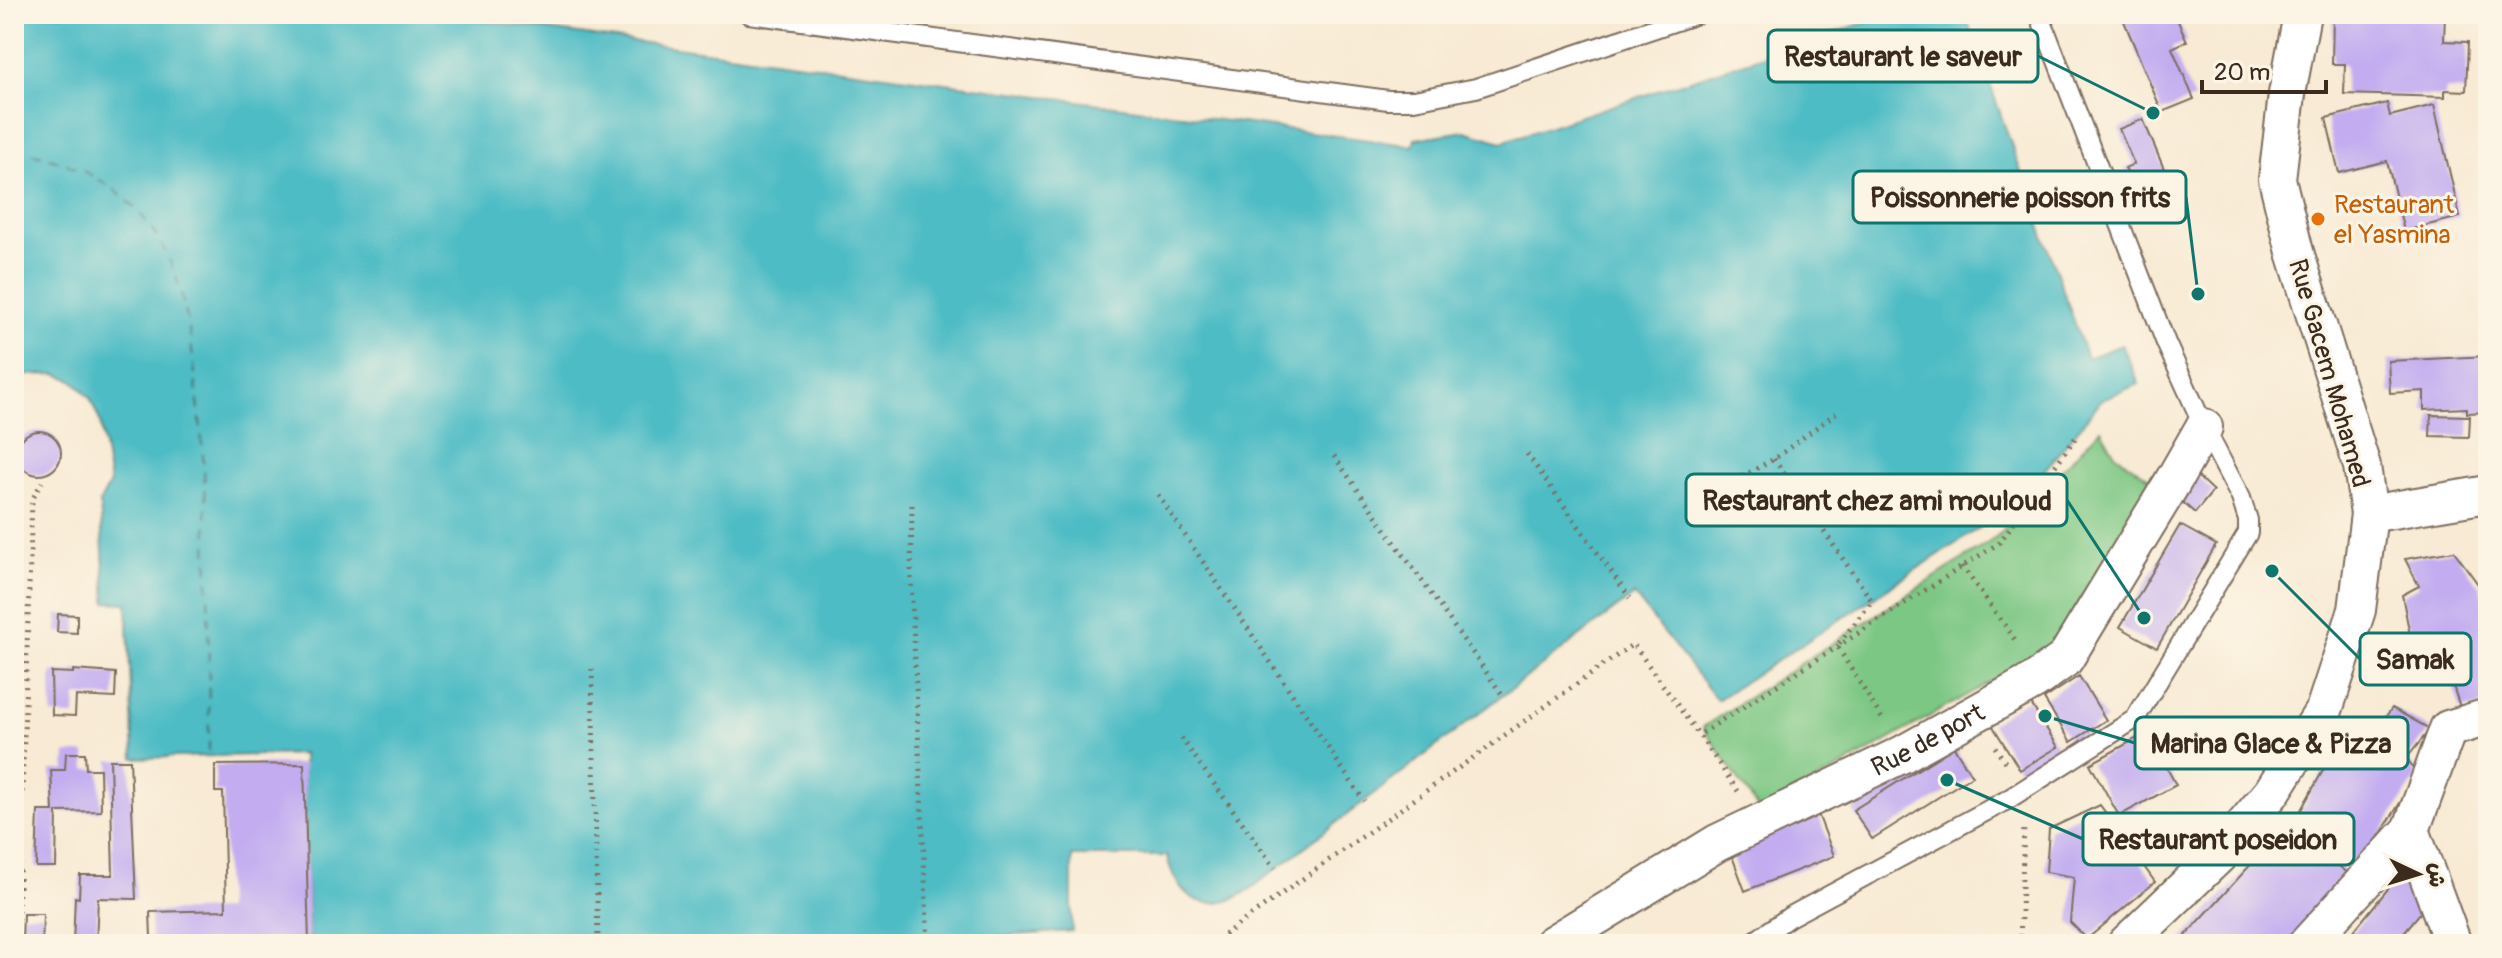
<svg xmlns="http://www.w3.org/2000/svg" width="2502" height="958" font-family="Pangolin,'Playpen Sans Arabic',sans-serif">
	<rect width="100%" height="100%" fill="#fcf5e5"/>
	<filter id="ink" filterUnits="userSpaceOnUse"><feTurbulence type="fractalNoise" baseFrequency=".0125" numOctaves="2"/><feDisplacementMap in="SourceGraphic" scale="16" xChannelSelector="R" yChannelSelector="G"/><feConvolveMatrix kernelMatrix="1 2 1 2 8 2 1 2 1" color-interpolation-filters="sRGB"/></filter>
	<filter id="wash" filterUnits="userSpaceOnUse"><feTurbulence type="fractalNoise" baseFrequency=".006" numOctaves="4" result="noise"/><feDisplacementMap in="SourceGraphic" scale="32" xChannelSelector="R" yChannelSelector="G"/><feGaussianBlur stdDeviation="1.8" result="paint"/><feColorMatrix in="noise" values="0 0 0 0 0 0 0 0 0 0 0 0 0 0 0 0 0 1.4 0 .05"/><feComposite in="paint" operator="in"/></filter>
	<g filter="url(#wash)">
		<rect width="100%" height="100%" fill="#f8ead4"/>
		<path fill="#7dc784" stroke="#5c7851" stroke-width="2" d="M 2101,429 L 2115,454 L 2152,480 L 2054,645 L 1761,813 L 1703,727 L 1997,537 Z"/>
		<path fill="#4ebcc5" stroke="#447372" stroke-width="2" d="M 14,14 L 431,14 L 1413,146 L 1415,139 L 1465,131 L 1502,142 L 1891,14 L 1965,14 L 2087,358 L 2122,345 L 2139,384 L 2102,399 L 2019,502 L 1717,700 L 1634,595 L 1272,872 C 1262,880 1252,889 1241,895 C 1201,916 1176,894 1167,856 L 1072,856 L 1072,931 L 895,944 L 309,944 L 303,754 L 134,758 L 127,603 L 106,602 L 100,502 L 110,483 L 100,421 L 90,398 L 74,381 L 57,374 L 28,375 L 14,381 Z"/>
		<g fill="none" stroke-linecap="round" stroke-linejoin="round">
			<path stroke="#425d58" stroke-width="2" stroke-dasharray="10 8" stroke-linecap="butt" d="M 14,153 C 35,151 60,161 78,169 C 113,184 139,207 159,240 C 186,285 191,340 197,392 C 211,513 208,635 209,756"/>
		</g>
		<g id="blocks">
			<path fill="#c3adf0" d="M 2121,14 L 2188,14 L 2177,19 L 2187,41 L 2172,48 L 2194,99 L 2162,112 Z
				M 2333,14 L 2445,14 L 2444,41 L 2468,42 L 2466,91 L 2445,90 L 2445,97 L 2344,94 L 2345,64 L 2332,64 Z
				M 2387,103 L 2390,116 L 2434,105 L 2460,217 L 2404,231 L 2387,161 L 2339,173 L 2326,118 Z
				M 2143,119 L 2172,188 L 2139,202 L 2125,168 L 2134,164 L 2119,129 Z
				M 2488,356 L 2488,412 L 2467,413 L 2467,408 L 2424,410 L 2424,391 L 2390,393 L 2388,361 Z
				M 2431,415 L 2470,416 L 2469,437 L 2430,436 Z
				M17 453a22 22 0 1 1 44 0a22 22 0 1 1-44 0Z
				M 2193,472 L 2213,491 L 2195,513 L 2174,495 Z
				M 2180,525 L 2216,545 L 2157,648 L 2120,627 Z
				M 2454,551 L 2480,587 L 2488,618 L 2488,704 L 2461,710 L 2452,683 L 2415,660 L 2402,595 L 2419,586 L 2405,559 Z
				M 58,614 L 77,615 L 77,633 L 57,632 Z
				M 73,670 L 116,673 L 115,698 L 76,696 L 75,716 L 52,715 L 51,672 L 73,673 Z
				M 2079,676 L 2106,720 L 2071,742 L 2044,699 Z
				M 2028,699 L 2058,747 L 2020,770 L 1991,723 Z
				M 2392,708 L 2430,729 L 2407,758 L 2417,776 L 2361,865 L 2293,824 L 2348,726 L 2369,739 Z
				M 2148,732 L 2176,785 L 2119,816 L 2090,764 Z
				M 1954,747 L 1972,776 L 1872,839 L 1853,810 Z
				M 66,753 L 85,753 L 86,769 L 100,769 L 101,811 L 57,812 L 56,867 L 36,867 L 38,811 L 53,811 L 51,770 L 65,770 Z
				M 110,760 L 130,760 L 136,899 L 98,898 L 96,944 L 73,944 L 75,897 L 79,898 L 80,875 L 113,875 Z
				M 304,764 L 309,944 L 102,944 L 102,939 L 151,937 L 150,912 L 226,910 L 223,792 L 215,792 L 215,765 Z
				M 2100,805 L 2155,882 L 2087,939 L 2070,922 L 2074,877 L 2046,872 L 2049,829 Z
				M 1818,814 L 1834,856 L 1745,891 L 1729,848 Z
				M 2286,826 L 2356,879 L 2294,944 L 2178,944 Z
				M 2404,869 L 2435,895 L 2401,936 L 2410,944 L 2329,944 L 2335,937 L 2344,943 Z
				M 23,914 L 43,914 L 42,944 L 22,944 Z"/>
		</g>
	</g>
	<g filter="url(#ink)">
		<use href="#blocks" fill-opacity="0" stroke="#7d6d5e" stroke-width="2"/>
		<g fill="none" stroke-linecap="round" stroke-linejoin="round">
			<g stroke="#7d6d5e" stroke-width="22">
				<path id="service" d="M 749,14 L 1388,100 L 1414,100 L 1476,88 L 1697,14
					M 1751,944 L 1789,917 L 2007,800 L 2135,719 L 2248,533 L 2248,520 L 2241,498 L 2204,427 L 2166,343 L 2039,14"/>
			</g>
			<g stroke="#7d6d5e" stroke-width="40">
				<g id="minor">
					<path d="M 2369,514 L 2488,494"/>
					<path d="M 2411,830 L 2453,944"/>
					<path id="s1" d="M 1552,944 L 1717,843 L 1903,754 L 2034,681 L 2065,659 L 2172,483 L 2204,427"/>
					<path d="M 2126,944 L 2220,854 L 2272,792 L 2324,710 L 2357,610 L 2369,514 L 2362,466 L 2295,252 L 2277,179 L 2287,94 L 2302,14"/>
					<path d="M 2307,944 L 2411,830 L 2448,729 L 2488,717"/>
				</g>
			</g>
			<path stroke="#7d6d5e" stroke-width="5" stroke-dasharray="2 6" stroke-linecap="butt" d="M 1527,454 L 1630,598
				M 1334,456 L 1503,696
				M 1774,459 L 1872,601 L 1837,646 L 1884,722
				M 1714,492 L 1774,459 L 1836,413
				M 1158,495 L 1364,801
				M 912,505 L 911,578 L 928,944
				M 1962,566 L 2018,644
				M 592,669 L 598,944
				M 1181,738 L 1275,868
				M 1995,747 L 2007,765
				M 1738,791 L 1699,735 L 1999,543 L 2076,437
				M 17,944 L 32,500 L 42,482
				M 1211,944 L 1633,644 L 1699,735
				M 2020,944 L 2024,825"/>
			<use href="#service" stroke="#fff" stroke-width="18"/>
			<use href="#minor" stroke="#fff" stroke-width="36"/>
		</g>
	</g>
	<circle fill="#e8710a" stroke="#fcf5e5" stroke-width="3" cx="2318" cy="219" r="8"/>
	<g text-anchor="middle" stroke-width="6" stroke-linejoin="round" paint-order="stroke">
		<g font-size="26" fill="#c56008" stroke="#fcf5e5" text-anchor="start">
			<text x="2334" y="213">Restaurant<tspan x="2334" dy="30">el Yasmina</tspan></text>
		</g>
		<g font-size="26" fill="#3b2a1e" stroke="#fcf5e5">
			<text transform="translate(2330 373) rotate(74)" y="9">Rue Gacem Mohamed</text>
			<text dy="9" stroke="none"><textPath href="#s1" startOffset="428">Rue de port</textPath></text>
		</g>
	</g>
	<path fill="none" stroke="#0f766e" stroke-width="3" d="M2153 113L2038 56M2198 294L2186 197M2144 618L2067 500M2272 571L2360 659M2045 716L2135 743M1947 780L2083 839"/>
	<g fill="#0f766e" stroke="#fcf5e5" stroke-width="3">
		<circle cx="2153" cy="113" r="8"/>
		<circle cx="2198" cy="294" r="8"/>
		<circle cx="2144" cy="618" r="8"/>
		<circle cx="2272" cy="571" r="8"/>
		<circle cx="2045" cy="716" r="8"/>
		<circle cx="1947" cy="780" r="8"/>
	</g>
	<g fill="#fcf5e5" stroke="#0f766e" stroke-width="3">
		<rect x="1768" y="30" width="270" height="52" rx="8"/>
		<rect x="1853" y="171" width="333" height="52" rx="8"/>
		<rect x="1686" y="474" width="381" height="52" rx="8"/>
		<rect x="2360" y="633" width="111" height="52" rx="8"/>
		<rect x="2135" y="717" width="273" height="52" rx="8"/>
		<rect x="2083" y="813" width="271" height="52" rx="8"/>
	</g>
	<g font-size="28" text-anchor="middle" font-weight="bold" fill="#3b2a1e">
		<text x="1903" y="66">Restaurant le saveur</text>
		<text x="2020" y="207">Poissonnerie poisson frits</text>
		<text x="1877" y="510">Restaurant chez ami mouloud</text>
		<text x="2415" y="669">Samak</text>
		<text x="2271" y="753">Marina Glace &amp; Pizza</text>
		<text x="2218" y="849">Restaurant poseidon</text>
	</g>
	<rect width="2502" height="958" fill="none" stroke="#fcf5e5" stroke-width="48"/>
	<g transform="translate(2418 874) rotate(94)" stroke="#fcf5e5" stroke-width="6" paint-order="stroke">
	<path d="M0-6L14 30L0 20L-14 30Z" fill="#3b2a1e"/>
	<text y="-12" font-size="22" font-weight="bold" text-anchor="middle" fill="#3b2a1e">ش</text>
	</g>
	<path d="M2202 80v12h124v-12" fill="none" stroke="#3b2a1e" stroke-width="4"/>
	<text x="2214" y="80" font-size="24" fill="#3b2a1e" stroke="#fcf5e5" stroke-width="6" paint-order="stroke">20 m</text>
</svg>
